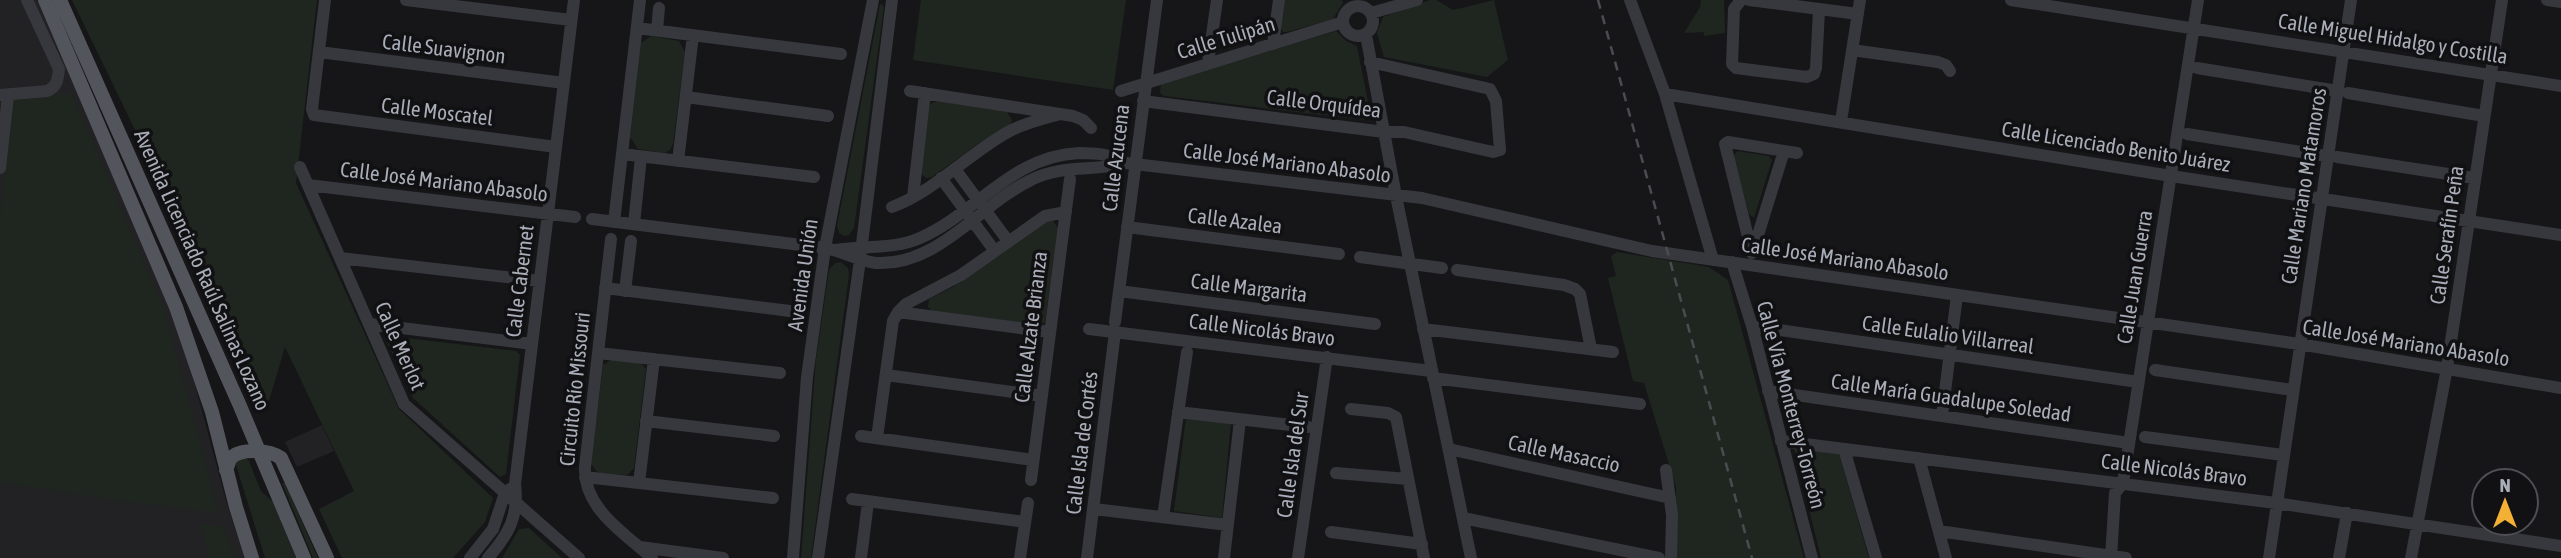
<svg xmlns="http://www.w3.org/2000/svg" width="2561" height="558" font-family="'Asap Condensed',sans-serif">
	<rect width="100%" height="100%" fill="#161618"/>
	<path fill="#222225" d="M 0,0 L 40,0 L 170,305 L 187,355 L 227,504 L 245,558 L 0,558 Z
		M 322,425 L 334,451 L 297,467 L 285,442 Z"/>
	<path fill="#1e261f" d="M 72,0 L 317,0 L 296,183 L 399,409 L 493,498 L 485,522 L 453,558 L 342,558 L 319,509 L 354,491 L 285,347 L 268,404 Z
		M 921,0 L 1126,0 L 1113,90 L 913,60 Z
		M 1285,0 L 1342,0 L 1343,3 L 1333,19 L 1287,32 L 1283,32 L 1281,28 Z
		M 1430,0 L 1436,0 L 1453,10 L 1494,0 L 1508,60 L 1487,77 L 1384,57 L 1377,33 L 1383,17 Z
		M 1701,0 L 1724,0 L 1725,33 L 1704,36 L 1704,32 L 1684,33 L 1700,7 Z
		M 880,4 L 883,5 L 884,7 L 854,228 L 849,235 L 844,236 L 839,233 L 837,226 Z
		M 1336,31 L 1346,41 L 1357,46 L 1370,112 L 1365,120 L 1164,96 L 1160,93 L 1161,84 Z
		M 651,36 L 679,41 L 685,52 L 673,144 L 670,150 L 664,153 L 638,149 L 630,137 L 641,43 Z
		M 60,94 L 72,94 L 164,310 L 219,513 L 120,501 L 0,482 L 0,219 L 12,100 Z
		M 937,101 L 1007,112 L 1012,120 L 1010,125 L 979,143 L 932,177 L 926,178 L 921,173 L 930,104 Z
		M 1738,151 L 1769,156 L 1772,160 L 1754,218 L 1749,214 L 1733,156 Z
		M 1047,221 L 1053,221 L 1058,228 L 1045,322 L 1041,325 L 932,311 L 928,307 L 929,299 L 953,287 Z
		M 1617,252 L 1709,267 L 1728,280 L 1804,558 L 1677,558 L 1676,487 L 1644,383 L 1633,381 L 1608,278 L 1616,276 L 1611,256 Z
		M 841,262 L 848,268 L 849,275 L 811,558 L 801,558 L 816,359 L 829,270 L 835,263 Z
		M 389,336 L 516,351 L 520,355 L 506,474 L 500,477 L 413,398 L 386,340 Z
		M 611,360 L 641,363 L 646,369 L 634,468 L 627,475 L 600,473 L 596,471 L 591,463 L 603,365 Z
		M 1186,417 L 1231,422 L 1222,518 L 1174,511 Z
		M 1794,448 L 1839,454 L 1869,558 L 1821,558 Z
		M 245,458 L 248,459 L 261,491 L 273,502 L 296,558 L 265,558 L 235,462 Z
		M 282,483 L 285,483 L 318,558 L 313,558 Z
		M 200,524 L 224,527 L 235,558 L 210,558 Z
		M 529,528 L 562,558 L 502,558 L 519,529 Z"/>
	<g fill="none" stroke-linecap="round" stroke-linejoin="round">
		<path stroke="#37383d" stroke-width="12" d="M 325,0 L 312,109 L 314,115 L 556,147
			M 406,0 L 571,20
			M 1630,0 L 1665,94 L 1713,260
			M 1741,0 L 1734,9 L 1732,64 L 1736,68 L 1807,77 L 1814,74 L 1816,68 L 1819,10
			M 1749,0 L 1858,14
			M 2011,0 L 2561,86
			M 2547,0 L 2561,2
			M1343 21a15 15 0 1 1 30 0a15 15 0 1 1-30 0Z
			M 1371,13 L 1417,0
			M 637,28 L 841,54
			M 657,30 L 659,8
			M 1366,35 L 1396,196 L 1471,558
			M 1273,44 L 1279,0
			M 1852,50 L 1938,62 L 1946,65 L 1950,71
			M 319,52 L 564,83
			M 1208,63 L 1217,0
			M 2197,68 L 2338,91
			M 910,91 L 1073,116 L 1083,120 L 1091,128
			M 1121,91 L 1343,22
			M 2348,93 L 2484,116
			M 1665,94 L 2171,176 L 2561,235
			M 0,95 L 47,91 C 57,87 58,79 59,69 L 27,0
			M 686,97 L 828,116
			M 1143,101 L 1384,132 L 1404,132 L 1493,152 L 1500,150 L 1496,101 L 1490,89 L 1370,62
			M 1841,121 L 1860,0
			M 2187,134 L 2327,156
			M 622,154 L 814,177
			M 2337,157 L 2474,178
			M 678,161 L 693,35
			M 300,167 L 404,404 L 579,558
			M 0,168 L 8,96
			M 955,169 L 1008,241
			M 941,178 L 994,250
			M 308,185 L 575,217
			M 913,197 L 925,93
			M 892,207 C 935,191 968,154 1008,132 C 1024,123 1042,119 1060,114
			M 592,219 L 825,248 C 843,251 858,261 876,263 C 939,266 979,205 1031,180 C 1062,164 1094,172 1126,163
			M 614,222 L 640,0
			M 634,224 L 641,157
			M 1127,227 L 1339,254
			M 611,239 L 585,467 C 583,508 624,533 652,558
			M 836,250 C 865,245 893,250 920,238 C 977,213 1011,156 1079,153 C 1097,153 1110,154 1126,163 L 1422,198 L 1652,251 L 2299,344 L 2561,388
			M 1753,251 L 1784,151
			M 1752,253 L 1725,144 L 1728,142 L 1797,153
			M 1360,257 L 1442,268
			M 340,258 L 540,281
			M 1732,262 L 1752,326 L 1812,558
			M 1457,270 L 1564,285 L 1575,289 L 1580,294 L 1591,349
			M 605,288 L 790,311
			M 625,291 L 631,241
			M 1119,291 L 1375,324
			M 898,312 L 1050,332
			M 1115,322 L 1157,0
			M 369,324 L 532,344
			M 1752,326 L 2138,382
			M 1089,329 L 1431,371
			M 1423,329 L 1613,352
			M 598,353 L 780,373
			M 2155,370 L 2292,390
			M 886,375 L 1042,396
			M 1433,378 L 1640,404
			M 1768,391 L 2129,443
			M 1351,409 L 1388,413 L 1396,417 L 1424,558
			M 1178,412 L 1308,427
			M 1942,416 L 1957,295
			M 646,421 L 774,436
			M 861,436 L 1033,460
			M 2145,437 L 2283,455
			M 877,438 L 893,321 L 898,312 L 906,304 L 961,275 L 1045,216 L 1066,212
			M 1781,441 L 2276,503 L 2561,546
			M 1449,449 L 1670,498
			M 1844,449 L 1876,558
			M 1919,458 L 1946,558
			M 1666,470 L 1672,515 L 1671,558
			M 1336,473 L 1408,479
			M 585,477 L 773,498
			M 1031,480 L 1070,179
			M 639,483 L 654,359
			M 852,499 L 1025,522
			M 1094,509 L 1228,525
			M 1163,517 L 1187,352
			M 1463,518 L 1659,558
			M 1939,531 L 2126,558
			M 1331,532 L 1422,544
			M 640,547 L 723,558
			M 470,558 L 493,529 L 505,493 L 510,489
			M 488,558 C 509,534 519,516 515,484 L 574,0
			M 793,558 L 807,377 L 825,248 L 873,0
			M 818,558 L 860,260 L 892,0
			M 861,558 L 868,502
			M 1020,558 L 1028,503
			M 1087,558 L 1115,332
			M 1224,558 L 1240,420
			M 1298,558 L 1327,357
			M 2111,558 L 2115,493 L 2123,483 L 2198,0
			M 2269,558 L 2351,0
			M 2339,558 L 2347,513
			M 2411,558 L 2447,368 L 2502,0"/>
		<path stroke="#53555c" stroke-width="14" d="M 45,0 L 176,307 L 212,412 L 236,507 L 252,558
			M 60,0 L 240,406 L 304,558
			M 226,470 C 227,468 229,462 230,459 C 240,447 270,450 281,458 L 327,558"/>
		<path stroke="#4a4c52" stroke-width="2.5" stroke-dasharray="9 7" stroke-linecap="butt" d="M 1598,0 L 1752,558"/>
	</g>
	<g text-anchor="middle" stroke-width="7" stroke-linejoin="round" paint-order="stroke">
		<g font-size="21" fill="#a8adb8" stroke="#111113">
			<text transform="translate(1226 38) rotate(-17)" y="7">Calle Tulipán</text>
			<text transform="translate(2393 39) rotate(9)" y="7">Calle Miguel Hidalgo y Costilla</text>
			<text transform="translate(444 49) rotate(7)" y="7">Calle Suavignon</text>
			<text transform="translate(1324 104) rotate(7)" y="7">Calle Orquídea</text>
			<text transform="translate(437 112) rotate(7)" y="7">Calle Moscatel</text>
			<text transform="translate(2116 147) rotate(9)" y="7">Calle Licenciado Benito Juárez</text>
			<text transform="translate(1116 158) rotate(-83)" y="7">Calle Azucena</text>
			<text transform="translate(1287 163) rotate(7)" y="7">Calle José Mariano Abasolo</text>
			<text transform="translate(444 182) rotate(7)" y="7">Calle José Mariano Abasolo</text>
			<text transform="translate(2304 186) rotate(-81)" y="7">Calle Mariano Matamoros</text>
			<text transform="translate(1235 221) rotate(7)" y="7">Calle Azalea</text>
			<text transform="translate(2447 235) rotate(-82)" y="7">Calle Serafín Peña</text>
			<text transform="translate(1845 259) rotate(8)" y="7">Calle José Mariano Abasolo</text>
			<text transform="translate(202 270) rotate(66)" y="7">Avenida Licenciado Raúl Salinas Lozano</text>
			<text transform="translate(803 275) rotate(-82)" y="7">Avenida Unión</text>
			<text transform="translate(2135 277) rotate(-81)" y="7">Calle Juan Guerra</text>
			<text transform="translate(520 281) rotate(-83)" y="7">Calle Cabernet</text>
			<text transform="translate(1249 288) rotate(7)" y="7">Calle Margarita</text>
			<text transform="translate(1031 327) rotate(-83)" y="7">Calle Alzate Brianza</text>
			<text transform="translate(1262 330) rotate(7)" y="7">Calle Nicolás Bravo</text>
			<text transform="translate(1948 335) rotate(8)" y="7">Calle Eulalio Villarreal</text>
			<text transform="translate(2406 343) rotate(9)" y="7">Calle José Mariano Abasolo</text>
			<text transform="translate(400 346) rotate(66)" y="7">Calle Merlot</text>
			<text transform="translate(575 389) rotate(-84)" y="7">Circuito Río Missouri</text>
			<text transform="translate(1951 398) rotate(8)" y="7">Calle María Guadalupe Soledad</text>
			<text transform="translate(1791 405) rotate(75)" y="7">Calle Vía Monterrey-Torreón</text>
			<text transform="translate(1082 443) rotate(-83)" y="7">Calle Isla de Cortés</text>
			<text transform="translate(1564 454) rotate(12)" y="7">Calle Masaccio</text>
			<text transform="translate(1293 455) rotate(-82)" y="7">Calle Isla del Sur</text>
			<text transform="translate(2174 470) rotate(7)" y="7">Calle Nicolás Bravo</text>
		</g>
	</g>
	<g transform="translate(2505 502)"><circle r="33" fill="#111113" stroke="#4d4f55" stroke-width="2"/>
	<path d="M0-5L12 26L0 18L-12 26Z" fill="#f2b134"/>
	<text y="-10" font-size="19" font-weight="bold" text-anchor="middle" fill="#a8adb8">N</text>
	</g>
</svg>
